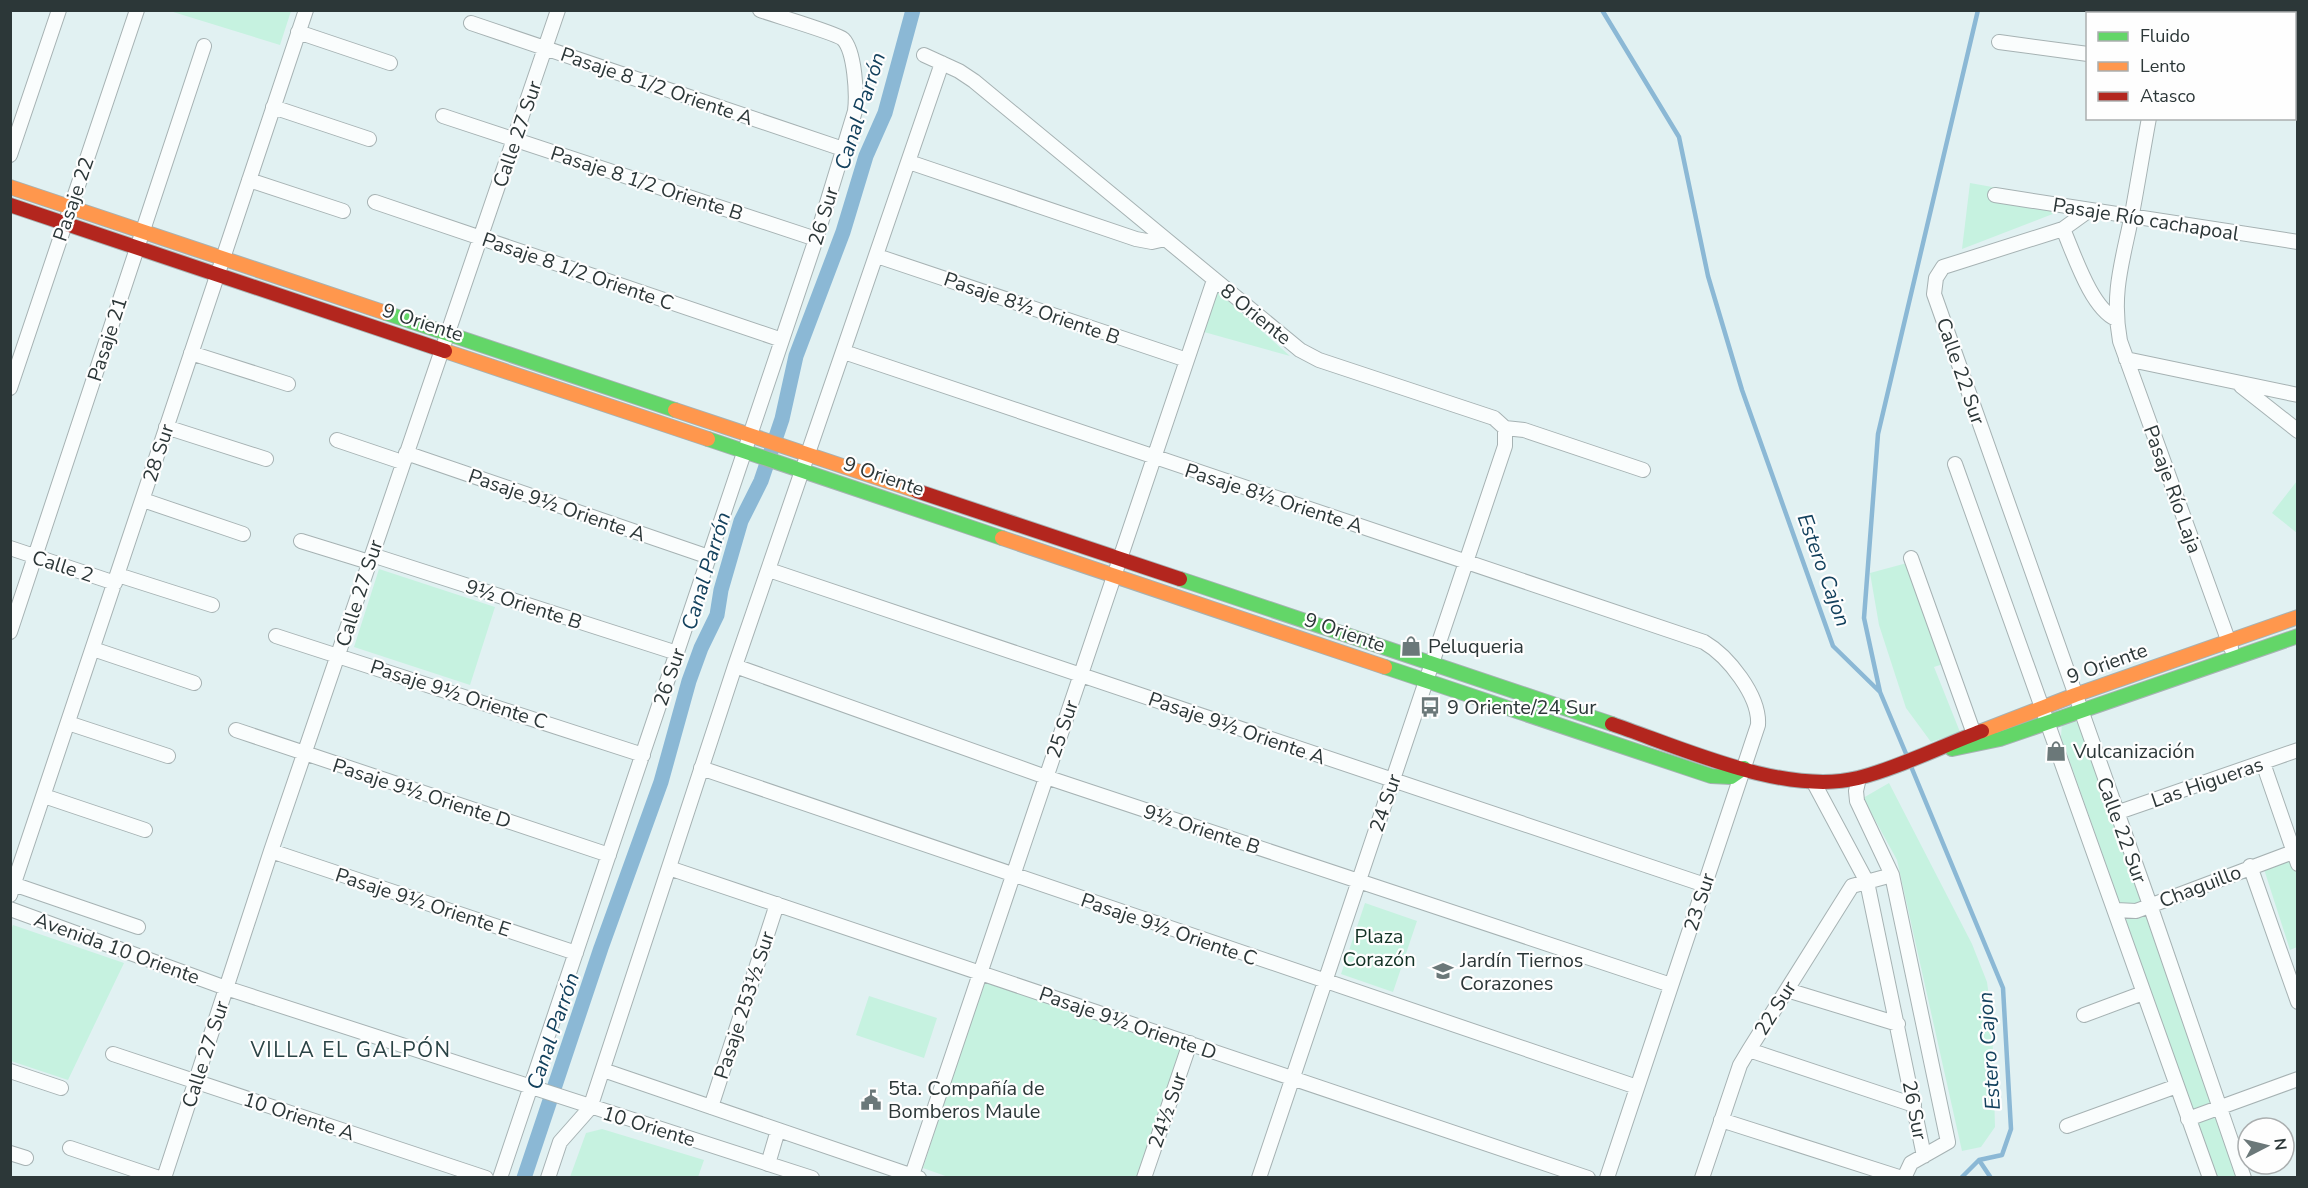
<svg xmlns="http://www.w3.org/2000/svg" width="2308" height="1188" font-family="'Nunito Sans',sans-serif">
	<rect width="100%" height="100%" fill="#e1f1f2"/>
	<path fill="#c6f2e0" d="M 170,11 L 291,11 L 280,45 Z
		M 1970,183 L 2081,203 L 1962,249 Z
		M 1217,291 L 1290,356 L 1204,332 Z
		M 2297,481 L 2297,533 L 2272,513 Z
		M 1907,563 L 1943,664 L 1934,667 L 1960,732 L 1931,742 L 1906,708 L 1879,625 L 1870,573 Z
		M 379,569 L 495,607 L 470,685 L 354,647 Z
		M 2071,719 L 2080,724 L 2237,1177 L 2217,1177 L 2061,737 L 2062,722 Z
		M 1889,783 L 1972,944 L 1987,982 L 1992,1018 L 1995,1127 L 1981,1147 L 1962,1151 L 1897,860 L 1863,798 Z
		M 2290,854 L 2297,876 L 2297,947 L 2290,950 L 2262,863 Z
		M 1365,903 L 1417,921 L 1393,992 L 1341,974 Z
		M 13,925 L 124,963 L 68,1080 L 11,1061 L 10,933 Z
		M 984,979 L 1179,1045 L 1181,1051 L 1139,1177 L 951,1178 L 923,1168 Z
		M 869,996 L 937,1018 L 924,1058 L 856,1035 Z
		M 602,1129 L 704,1160 L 698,1177 L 570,1177 L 586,1133 Z"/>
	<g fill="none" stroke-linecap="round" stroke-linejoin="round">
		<path stroke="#8bb8d5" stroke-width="4.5" d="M 1602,10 L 1679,137 L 1708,276 L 1742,390 L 1833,646 L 1880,692 L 1907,756
			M 1880,692 L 1864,618 L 1878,434 L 1978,10
			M 1910,764 L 2003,988 L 2011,1129 L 2002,1155 L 1979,1160 L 1961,1178
			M 1979,1160 L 1991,1178"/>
		<path stroke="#8bb8d5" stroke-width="15" d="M 524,1178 L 601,948 L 661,782 L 689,681 L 701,648 L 717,615 L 721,590 L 741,521 L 761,481 L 782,419 L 796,356 L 843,232 L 866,156 L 885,113 L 913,10"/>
		<g stroke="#a6b2b3" stroke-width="16">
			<path id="street" d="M 471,23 L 843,149
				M 298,32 L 390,63
				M 1999,42 L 2088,54
				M 924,55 L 959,71 L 974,81 L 1300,350 L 1319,360 L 1494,418 L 1505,428
				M 2294,84 L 2298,84
				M 273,107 L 369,139
				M 443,116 L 816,239
				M 2149,118 C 2143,150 2138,182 2132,214 C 2123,260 2111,292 2120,341 L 2231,648
				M 10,155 L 59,10
				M 909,162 L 1136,239 L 1152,242 L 1165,239
				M 249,180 L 343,211
				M 1995,195 L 2298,242
				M 375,202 L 782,340
				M 2088,211 L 2063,229 L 1943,267 L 1936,278 L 1934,294 L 2150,905 L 2244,1178
				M 2063,229 C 2074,254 2091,308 2116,319
				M 877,256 L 1187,360
				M 844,352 L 1704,642 C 1728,656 1760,696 1758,725 L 1607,1178
				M 191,353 L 288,384
				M 2126,359 L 2298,395
				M 2241,386 L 2298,431
				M 10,388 L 137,10
				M 166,427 L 266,459
				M 1505,428 L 1524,430 L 1643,470
				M 337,440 L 402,462
				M 406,453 L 709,557
				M 1955,464 L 2210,1178
				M 143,500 L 243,534
				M 301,541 L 369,562
				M 10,548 L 115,583
				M 372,555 L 677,653
				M 1911,558 L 1974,734
				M 769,570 L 1705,885
				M 118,575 L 212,605
				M 10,632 L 204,46
				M 276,636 L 643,755
				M 93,649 L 194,683
				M 735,666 L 1046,777 L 1671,985
				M 68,723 L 168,756
				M 236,730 L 609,855
				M 2263,763 L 2298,864
				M 701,768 L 1637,1087
				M 1859,778 L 1856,791 L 1857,801 L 1892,875 L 1948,1142 L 1911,1163 L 1904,1178
				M 1814,783 L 1867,882 L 1924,1156
				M 44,796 L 145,830
				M 2116,813 L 2298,750
				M 271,851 L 576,953
				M 2250,866 L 2298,1002
				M 669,868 L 1588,1178
				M 10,883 L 138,927
				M 10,895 L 306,10
				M 10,909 L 226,988 L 812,1178
				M 2116,910 L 2136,911 L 2293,852
				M 1787,990 L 1898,1024
				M 2084,1015 L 2143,993
				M 1749,1050 L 1914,1105
				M 113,1054 L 486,1178
				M 603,1070 L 919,1178
				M 10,1071 L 61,1088
				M 711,1107 L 777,904
				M 2188,1119 L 2298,1079
				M 1721,1120 L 1902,1178
				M 2067,1126 L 2177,1086
				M 70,1148 L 159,1178
				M 10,1153 L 26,1158
				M 768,1164 L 778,1130
				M 164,1178 L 271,851 L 558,10
				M 500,1178 L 816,239 L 855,111 C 857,95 855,51 843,39 C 836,33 773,15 760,10
				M 548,1178 L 560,1142 L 590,1108 L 735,666 L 942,63
				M 911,1178 L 1214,280
				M 1144,1178 L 1190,1043
				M 1259,1178 L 1505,446 L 1505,428
				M 1702,1178 L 1740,1065 L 1749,1050 L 1852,886 L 1892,875"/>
		</g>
		<g stroke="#a6b2b3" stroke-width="16">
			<path id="fast" d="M 386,313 L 675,410
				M 708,439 L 1002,538
				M 1180,579 L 1612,724
				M 1385,667 L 1711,776 L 1731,777 L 1744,768
				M 1952,749 L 2000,739 L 2298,636"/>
		</g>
		<g stroke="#a6b2b3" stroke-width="16">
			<path id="slow" d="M 10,187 L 386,313
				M 445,351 L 708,439
				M 675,410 L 917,491
				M 1002,538 L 1385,667
				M 1982,731 L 2075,695 L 2298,617"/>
		</g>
		<g stroke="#a6b2b3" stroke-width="16">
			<path id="jam" d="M 10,205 L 445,351
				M 917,491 L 1180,579
				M 1612,724 C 1682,748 1785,796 1858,778 C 1896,769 1944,745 1982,731"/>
		</g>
		<use href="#street" stroke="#fafdfd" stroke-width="14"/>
		<use href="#fast" stroke="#63d668" stroke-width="14"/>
		<use href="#slow" stroke="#ff974d" stroke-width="14"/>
		<use href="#jam" stroke="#b3261e" stroke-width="14"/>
	</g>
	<defs>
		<g id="shop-bare" transform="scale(1.62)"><path d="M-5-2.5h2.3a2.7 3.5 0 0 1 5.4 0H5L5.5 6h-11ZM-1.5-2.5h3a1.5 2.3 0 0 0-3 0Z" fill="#6b7879" stroke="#fefefe" stroke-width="2.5" paint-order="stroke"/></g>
		<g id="bus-bare" transform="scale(1.62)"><path d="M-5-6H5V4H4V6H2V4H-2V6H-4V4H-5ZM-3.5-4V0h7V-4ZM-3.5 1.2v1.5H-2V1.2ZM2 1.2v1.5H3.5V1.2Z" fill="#6b7879" stroke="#fefefe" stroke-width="2.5" paint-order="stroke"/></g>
		<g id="school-bare" transform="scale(1.62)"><path d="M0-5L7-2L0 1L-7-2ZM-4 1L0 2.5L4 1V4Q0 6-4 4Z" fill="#6b7879" stroke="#fefefe" stroke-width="2.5" paint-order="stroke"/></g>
		<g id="civic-bare" transform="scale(1.62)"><path d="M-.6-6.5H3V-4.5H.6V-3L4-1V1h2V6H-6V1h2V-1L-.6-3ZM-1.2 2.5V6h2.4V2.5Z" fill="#6b7879" stroke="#fefefe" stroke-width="2.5" paint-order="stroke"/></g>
	</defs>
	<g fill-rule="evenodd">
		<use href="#shop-bare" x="1411" y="646"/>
		<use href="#bus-bare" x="1430" y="707"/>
		<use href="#shop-bare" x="2056" y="751"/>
		<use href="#school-bare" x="1443" y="971"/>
		<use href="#civic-bare" x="871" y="1100"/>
	</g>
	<g text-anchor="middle" stroke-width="4.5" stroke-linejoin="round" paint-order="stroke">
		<g font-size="20" fill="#2c3738" stroke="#fefefe">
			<text transform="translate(657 86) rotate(19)" y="7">Pasaje 8 1/2 Oriente A</text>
			<text transform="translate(517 134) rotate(-71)" y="7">Calle 27 Sur</text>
			<text transform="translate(647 183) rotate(18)" y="7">Pasaje 8 1/2 Oriente B</text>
			<text transform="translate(73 199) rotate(-71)" y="7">Pasaje 22</text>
			<text transform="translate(823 216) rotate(-73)" y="7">26 Sur</text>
			<text transform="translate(2146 219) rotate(9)" y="7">Pasaje Río cachapoal</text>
			<text transform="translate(578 271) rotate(19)" y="7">Pasaje 8 1/2 Oriente C</text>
			<text transform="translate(1032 308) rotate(19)" y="7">Pasaje 8½ Oriente B</text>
			<text transform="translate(1256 314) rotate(39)" y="7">8 Oriente</text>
			<text transform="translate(423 322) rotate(18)" y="7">9 Oriente</text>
			<text transform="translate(107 339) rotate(-72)" y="7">Pasaje 21</text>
			<text transform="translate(1961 371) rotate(71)" y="7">Calle 22 Sur</text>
			<text transform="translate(158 453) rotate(-72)" y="7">28 Sur</text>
			<text transform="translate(884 476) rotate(19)" y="7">9 Oriente</text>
			<text transform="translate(2173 489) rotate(70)" y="7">Pasaje Río Laja</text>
			<text transform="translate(1274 498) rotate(18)" y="7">Pasaje 8½ Oriente A</text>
			<text transform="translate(557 505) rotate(19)" y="7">Pasaje 9½ Oriente A</text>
			<text transform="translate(63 566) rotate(18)" y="7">Calle 2</text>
			<text transform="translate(359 593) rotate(-72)" y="7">Calle 27 Sur</text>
			<text transform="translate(524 604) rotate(18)" y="7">9½ Oriente B</text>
			<text transform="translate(1345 632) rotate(19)" y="7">9 Oriente</text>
			<text transform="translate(2107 663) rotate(-20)" y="7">9 Oriente</text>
			<text transform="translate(669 677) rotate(-71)" y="7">26 Sur</text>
			<text transform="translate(459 694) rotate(18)" y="7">Pasaje 9½ Oriente C</text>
			<text transform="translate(1237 728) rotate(19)" y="7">Pasaje 9½ Oriente A</text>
			<text transform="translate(1062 729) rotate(-71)" y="7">25 Sur</text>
			<text transform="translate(2207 782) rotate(-19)" y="7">Las Higueras</text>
			<text transform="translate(422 793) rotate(18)" y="7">Pasaje 9½ Oriente D</text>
			<text transform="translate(1385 803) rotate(-71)" y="7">24 Sur</text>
			<text transform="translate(1202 829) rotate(18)" y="7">9½ Oriente B</text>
			<text transform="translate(2122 830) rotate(70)" y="7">Calle 22 Sur</text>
			<text transform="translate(2200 886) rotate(-21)" y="7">Chaguillo</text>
			<text transform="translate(423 902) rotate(18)" y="7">Pasaje 9½ Oriente E</text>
			<text transform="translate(1699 902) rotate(-72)" y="7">23 Sur</text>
			<text transform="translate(1169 929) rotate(19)" y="7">Pasaje 9½ Oriente C</text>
			<text transform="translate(117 948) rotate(20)" y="7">Avenida 10 Oriente</text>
			<text transform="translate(744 1005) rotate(-72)" y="7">Pasaje 253½ Sur</text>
			<text transform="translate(1775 1008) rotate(-58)" y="7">22 Sur</text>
			<text transform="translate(1128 1023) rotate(19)" y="7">Pasaje 9½ Oriente D</text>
			<text transform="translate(205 1054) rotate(-72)" y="7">Calle 27 Sur</text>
			<text transform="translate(1167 1110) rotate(-71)" y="7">24½ Sur</text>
			<text transform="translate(1915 1110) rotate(79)" y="7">26 Sur</text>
			<text transform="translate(299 1116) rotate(18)" y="7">10 Oriente A</text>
			<text transform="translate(649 1126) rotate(17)" y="7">10 Oriente</text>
		</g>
		<g font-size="20" fill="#2c3738" stroke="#fefefe" text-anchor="start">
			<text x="1428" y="653">Peluqueria</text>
			<text x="1447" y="714">9 Oriente/24 Sur</text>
			<text x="2073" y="758">Vulcanización</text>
			<text x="1460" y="967">Jardín Tiernos<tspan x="1460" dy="23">Corazones</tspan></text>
			<text x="888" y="1095">5ta. Compañía de<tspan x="888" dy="23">Bomberos Maule</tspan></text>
		</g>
		<g font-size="20" fill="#113124" stroke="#fefefe">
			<text x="1379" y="943">Plaza<tspan x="1379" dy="23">Corazón</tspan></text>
		</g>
		<g font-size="21" font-style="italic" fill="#13415d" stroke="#fefefe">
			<text transform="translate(860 111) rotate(-72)" y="7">Canal Parrón</text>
			<text transform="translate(1824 570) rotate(70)" y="7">Estero Cajon</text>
			<text transform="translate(706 571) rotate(-73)" y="7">Canal Parrón</text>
			<text transform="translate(553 1031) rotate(-71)" y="7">Canal Parrón</text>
			<text transform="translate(1989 1051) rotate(-94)" y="7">Estero Cajon</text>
		</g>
		<g font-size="21" letter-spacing="1.5" fill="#2b4446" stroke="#fefefe">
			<text x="351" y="1057">VILLA EL GALPÓN</text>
		</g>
	</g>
	<rect width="2308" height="1188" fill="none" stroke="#2c3738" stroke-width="24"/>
	<rect x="2086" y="12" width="210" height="108" fill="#fefefe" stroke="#aaaeaf" stroke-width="1.5"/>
	<rect x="2098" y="32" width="30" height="9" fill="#63d668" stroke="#aaaeaf" stroke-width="1.5"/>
	<text x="2140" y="42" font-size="18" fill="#2c3738">Fluido</text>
	<rect x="2098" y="62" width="30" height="9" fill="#ff974d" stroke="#aaaeaf" stroke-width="1.5"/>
	<text x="2140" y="72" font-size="18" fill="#2c3738">Lento</text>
	<rect x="2098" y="92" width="30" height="9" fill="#b3261e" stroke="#aaaeaf" stroke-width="1.5"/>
	<text x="2140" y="102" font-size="18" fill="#2c3738">Atasco</text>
	<g transform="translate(2266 1146) rotate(83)"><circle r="28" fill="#fefefe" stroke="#aaaeaf" stroke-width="1.5"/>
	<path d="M0-4.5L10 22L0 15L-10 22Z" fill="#6b7879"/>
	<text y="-9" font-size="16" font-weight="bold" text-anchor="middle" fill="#2c3738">N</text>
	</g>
</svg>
